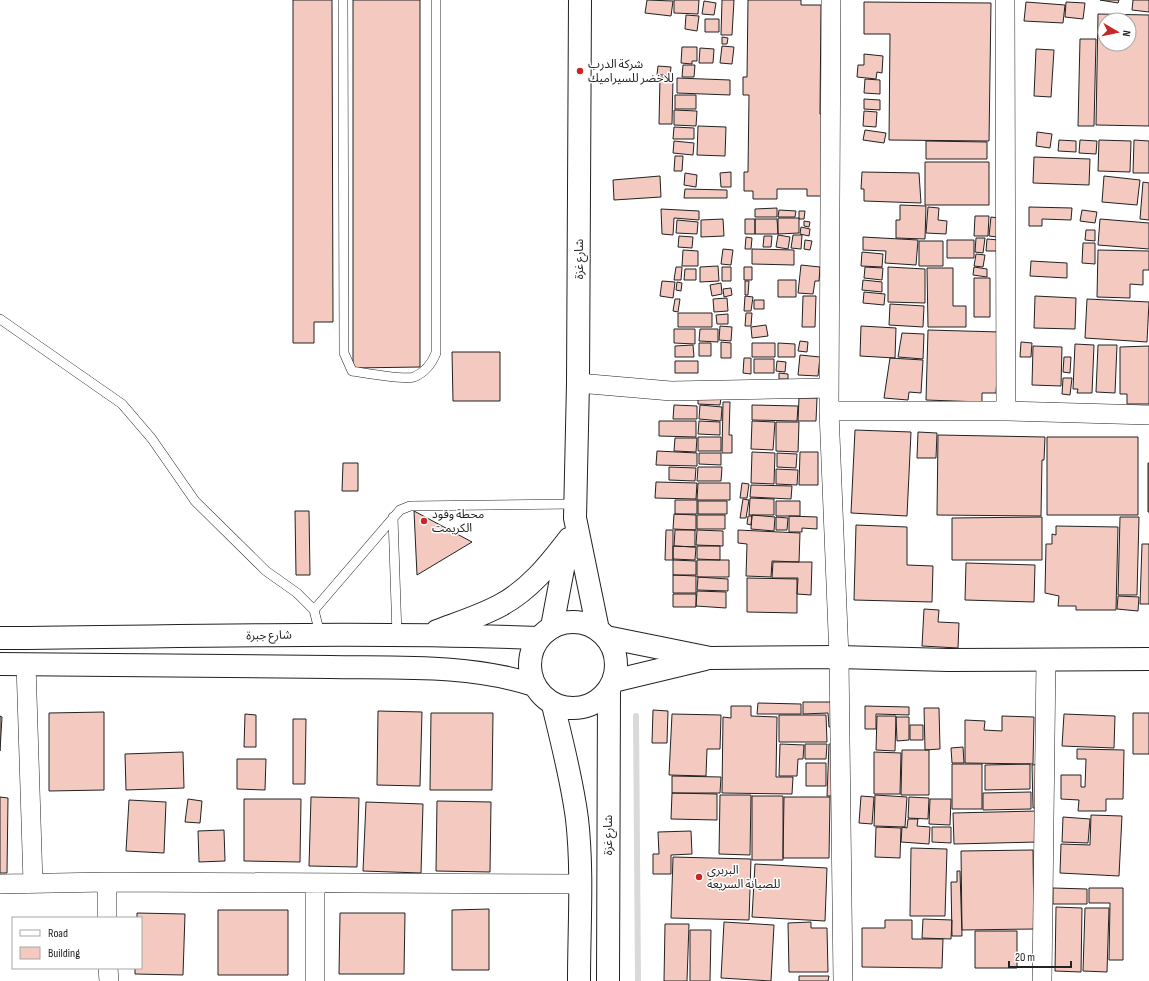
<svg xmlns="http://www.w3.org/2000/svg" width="1149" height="981" font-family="'Sofia Sans Condensed','Noto Sans Arabic',sans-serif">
	<rect width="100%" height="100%" fill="#fff"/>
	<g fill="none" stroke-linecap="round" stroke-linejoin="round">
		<path stroke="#d9d9d9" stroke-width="6" d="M 636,716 L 638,981"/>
	</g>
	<path fill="#f3c9c0" stroke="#222" fill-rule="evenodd" d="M 293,0 L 332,0 L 333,322 L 314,322 L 314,343 L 293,343 Z
		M 353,0 L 420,0 L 420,367 L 353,368 Z
		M 647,0 L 673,1 L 671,16 L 645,13 Z
		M 674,0 L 699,0 L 698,14 L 674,13 Z
		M 722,0 L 734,0 L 732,35 L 721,35 Z
		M 748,0 L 801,0 L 801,5 L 821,5 L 820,114 L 824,114 L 824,196 L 807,196 L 807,189 L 777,189 L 777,199 L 753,199 L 753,191 L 744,191 L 744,172 L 748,172 L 749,95 L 743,95 L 743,77 L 747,77 Z
		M 1100,0 L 1119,0 L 1118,3 Z
		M 1133,0 L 1149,0 L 1149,12 L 1132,10 Z
		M 704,1 L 716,3 L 714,15 L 702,14 Z
		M 864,2 L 991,3 L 989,141 L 889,140 L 890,34 L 864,34 Z
		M 1026,2 L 1065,5 L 1063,23 L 1024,21 Z
		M 1066,2 L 1085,3 L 1083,19 L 1065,17 Z
		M 1098,14 L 1149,15 L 1149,126 L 1096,125 ZM 1105,20 L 1129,20 L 1129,44 L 1105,44 Z
		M 686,15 L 699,16 L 697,31 L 685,29 Z
		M 705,19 L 719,19 L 719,32 L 705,32 Z
		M 722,37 L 728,38 L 727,44 L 722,44 Z
		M 1080,39 L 1096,39 L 1094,126 L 1078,126 Z
		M 722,46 L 734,47 L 732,64 L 720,63 Z
		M 682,47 L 697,47 L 697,61 L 692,61 L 692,64 L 681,63 Z
		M 700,48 L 714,49 L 713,63 L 699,63 Z
		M 1036,49 L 1054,50 L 1051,97 L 1034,96 Z
		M 864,54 L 883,56 L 882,73 L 877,72 L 876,79 L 857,77 L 858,65 L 864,65 Z
		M 683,65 L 695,65 L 694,77 L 682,77 Z
		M 658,66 L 671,67 L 670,75 L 657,75 Z
		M 660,77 L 673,78 L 672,124 L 659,124 Z
		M 677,78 L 730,80 L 730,95 L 677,93 Z
		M 865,79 L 880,80 L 880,94 L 864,93 Z
		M 675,95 L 696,95 L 696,109 L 675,109 Z
		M 864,99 L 880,100 L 880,110 L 864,109 Z
		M 674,110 L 697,111 L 696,126 L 674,125 Z
		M 864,111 L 877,112 L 876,127 L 863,126 Z
		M 698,126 L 726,127 L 725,156 L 697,155 Z
		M 674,127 L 694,128 L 694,139 L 673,139 Z
		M 865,130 L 886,133 L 884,143 L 863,140 Z
		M 1037,132 L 1052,134 L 1050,148 L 1036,146 Z
		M 1059,140 L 1076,141 L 1076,152 L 1058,151 Z
		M 1080,140 L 1097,141 L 1096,154 L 1079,153 Z
		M 1099,140 L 1131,141 L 1130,172 L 1098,171 Z
		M 1134,140 L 1149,141 L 1149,173 L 1133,173 Z
		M 674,141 L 694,143 L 693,155 L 673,153 Z
		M 926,141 L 987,142 L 987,159 L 926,159 Z
		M 675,156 L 683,156 L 682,171 L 674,171 Z
		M 1034,157 L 1090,159 L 1089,185 L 1033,183 Z
		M 925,162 L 989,162 L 989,205 L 925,205 Z
		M 731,172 L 731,187 L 721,187 L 720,173 Z
		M 862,172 L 919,173 L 921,203 L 864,201 L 864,189 L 861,189 Z
		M 685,173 L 697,175 L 696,187 L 684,185 Z
		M 660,176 L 661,197 L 614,200 L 613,180 Z
		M 1104,176 L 1140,180 L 1137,205 L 1102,202 Z
		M 1143,182 L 1149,183 L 1149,220 L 1140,219 Z
		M 685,189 L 727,190 L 727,198 L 684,198 Z
		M 900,205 L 926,206 L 925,239 L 896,238 L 896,220 L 900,220 Z
		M 928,207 L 939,208 L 938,220 L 947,221 L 946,234 L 926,233 Z
		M 1029,207 L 1072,208 L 1071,220 L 1042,219 L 1042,226 L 1029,226 Z
		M 777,208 L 777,217 L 755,217 L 755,209 Z
		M 661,209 L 699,211 L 699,220 L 674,218 L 673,235 L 662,234 Z
		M 779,210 L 796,211 L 795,217 L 778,217 Z
		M 1082,210 L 1097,212 L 1095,223 L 1080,221 Z
		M 799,211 L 805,211 L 804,219 L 799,219 Z
		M 975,216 L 989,216 L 988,236 L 974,236 Z
		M 991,217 L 999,218 L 997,237 L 989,236 Z
		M 778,218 L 799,218 L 799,233 L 778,234 Z
		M 723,219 L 724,236 L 701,237 L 701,220 Z
		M 745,219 L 755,219 L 755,234 L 745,234 Z
		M 755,219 L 777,219 L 778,234 L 755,234 Z
		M 1100,219 L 1149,223 L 1149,249 L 1098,245 Z
		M 677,220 L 698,222 L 697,234 L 676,233 Z
		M 804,221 L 810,222 L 809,227 L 804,226 Z
		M 801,227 L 810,229 L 809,236 L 800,234 Z
		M 1086,230 L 1095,230 L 1095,241 L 1085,240 Z
		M 778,235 L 790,237 L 788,249 L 776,247 Z
		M 793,235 L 802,235 L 801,249 L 791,248 Z
		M 679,236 L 693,237 L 692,248 L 678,247 Z
		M 764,236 L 772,236 L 771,247 L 763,247 Z
		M 746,237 L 752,238 L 751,249 L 745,249 Z
		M 863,237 L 918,240 L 916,265 L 885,263 L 886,251 L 863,250 Z
		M 976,238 L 985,238 L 983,253 L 975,252 Z
		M 987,239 L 999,240 L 998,251 L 986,251 Z
		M 805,240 L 812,241 L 810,250 L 804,249 Z
		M 947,240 L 974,240 L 974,258 L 947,258 Z
		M 919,241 L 943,241 L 943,266 L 919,266 Z
		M 1083,243 L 1095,243 L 1095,264 L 1082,263 Z
		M 723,249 L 733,250 L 731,265 L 721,264 Z
		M 752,249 L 794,250 L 794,265 L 752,264 Z
		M 683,250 L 698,251 L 698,266 L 682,266 Z
		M 1098,250 L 1149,251 L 1149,270 L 1143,270 L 1143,285 L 1130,284 L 1130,298 L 1097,297 Z
		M 862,252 L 883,254 L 882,267 L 861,266 Z
		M 976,254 L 985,255 L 983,267 L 974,266 Z
		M 1031,261 L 1067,263 L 1067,278 L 1030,276 Z
		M 801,265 L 820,267 L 819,281 L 815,281 L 813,294 L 798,293 Z
		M 718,266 L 719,281 L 700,282 L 700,267 Z
		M 676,267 L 682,267 L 681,280 L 674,280 Z
		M 722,267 L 731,267 L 731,281 L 722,281 Z
		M 744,267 L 752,267 L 752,280 L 744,280 Z
		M 865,267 L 883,268 L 882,280 L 864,278 Z
		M 888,267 L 925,269 L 925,303 L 888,302 Z
		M 974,267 L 987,269 L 987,277 L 973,275 Z
		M 927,268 L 953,268 L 953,306 L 966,306 L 966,327 L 928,327 Z
		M 685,269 L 696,269 L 696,280 L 684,280 Z
		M 974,278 L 990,278 L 990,317 L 974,317 Z
		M 778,280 L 796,280 L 796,297 L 778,297 Z
		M 863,280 L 882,282 L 882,292 L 862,290 Z
		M 662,281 L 675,282 L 673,298 L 660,296 Z
		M 745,281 L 749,281 L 748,295 L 745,295 Z
		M 677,282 L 682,283 L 681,291 L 676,290 Z
		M 721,283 L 722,294 L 712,296 L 710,285 Z
		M 731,288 L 732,295 L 724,297 L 723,289 Z
		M 864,292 L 885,294 L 884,305 L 863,303 Z
		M 745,296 L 753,297 L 751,311 L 744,311 Z
		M 803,296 L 816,296 L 815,327 L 802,327 Z
		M 1035,296 L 1076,298 L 1075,329 L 1034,328 Z
		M 727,298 L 728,311 L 714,312 L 713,299 Z
		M 675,299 L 680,299 L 678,312 L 673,311 Z
		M 1087,299 L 1149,302 L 1147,342 L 1085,338 Z
		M 754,300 L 764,300 L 764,309 L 754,309 Z
		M 890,304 L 924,306 L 923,327 L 889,325 Z
		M 678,313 L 712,313 L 712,327 L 678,327 Z
		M 746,313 L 752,313 L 751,326 L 745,326 Z
		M 728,314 L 728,324 L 717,324 L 716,315 Z
		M 766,325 L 768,336 L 752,338 L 751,327 Z
		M 720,326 L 732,327 L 731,341 L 719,340 Z
		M 861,326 L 896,328 L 895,358 L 860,356 Z
		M 674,329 L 695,329 L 695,344 L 674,343 Z
		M 700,329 L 718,329 L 718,342 L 699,341 Z
		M 928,330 L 1000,332 L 996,393 L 982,393 L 982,402 L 926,400 Z
		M 902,333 L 924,334 L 923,359 L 898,357 Z
		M 800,341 L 808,342 L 807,352 L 798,351 Z
		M 721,342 L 731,343 L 731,358 L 721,358 Z
		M 1021,342 L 1032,343 L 1031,357 L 1020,357 Z
		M 699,343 L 711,343 L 711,356 L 699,356 Z
		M 752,343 L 775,343 L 775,357 L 752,357 Z
		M 778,343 L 795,344 L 795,357 L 778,357 Z
		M 1075,344 L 1094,345 L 1092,393 L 1077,393 L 1078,389 L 1073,389 Z
		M 693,345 L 694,357 L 675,357 L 675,346 Z
		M 1098,345 L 1117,345 L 1115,393 L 1096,392 Z
		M 1033,346 L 1062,347 L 1061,386 L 1032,385 Z
		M 1149,346 L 1149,404 L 1127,404 L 1127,394 L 1120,394 L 1120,347 Z
		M 452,352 L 500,352 L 500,401 L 453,401 Z
		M 800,355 L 820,357 L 818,376 L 798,375 Z
		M 1064,357 L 1071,357 L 1070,373 L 1063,372 Z
		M 744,358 L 751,358 L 751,374 L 743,373 Z
		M 890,358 L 923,360 L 921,393 L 909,392 L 908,400 L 884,398 Z
		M 754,359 L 774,359 L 774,373 L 754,373 Z
		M 675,361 L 698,361 L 698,373 L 675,373 Z
		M 777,361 L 786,362 L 785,372 L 776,371 Z
		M 779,373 L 788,374 L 788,379 L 779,379 Z
		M 1063,378 L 1072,378 L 1070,395 L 1062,394 Z
		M 698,397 L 721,398 L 720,405 L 698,404 Z
		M 799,398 L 817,398 L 816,421 L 798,421 Z
		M 723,402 L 730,402 L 729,435 L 732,435 L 732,453 L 722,453 Z
		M 674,405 L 697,406 L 697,419 L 673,419 Z
		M 700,405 L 722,407 L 721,421 L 699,419 Z
		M 752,405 L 798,406 L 797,421 L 752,420 Z
		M 659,421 L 696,421 L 696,437 L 659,436 Z
		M 699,421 L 720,422 L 720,435 L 698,434 Z
		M 752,421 L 775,422 L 773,450 L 751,449 Z
		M 776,422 L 799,422 L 798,452 L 776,451 Z
		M 855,430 L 911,432 L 907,516 L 851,513 Z
		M 918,432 L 937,433 L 936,458 L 917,458 Z
		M 938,435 L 1045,437 L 1044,460 L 1042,460 L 1041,516 L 937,515 Z
		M 698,437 L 721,437 L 721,451 L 698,451 Z
		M 1047,437 L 1138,437 L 1138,515 L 1047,515 Z
		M 675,438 L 697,438 L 696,452 L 674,451 Z
		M 657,451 L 697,453 L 697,466 L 656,465 Z
		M 752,452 L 775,453 L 774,484 L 751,483 Z
		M 800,452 L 818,452 L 818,485 L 799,485 Z
		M 699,453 L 721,453 L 721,465 L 699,464 Z
		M 777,453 L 797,454 L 796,468 L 777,467 Z
		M 343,463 L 358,463 L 358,491 L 342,491 Z
		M 1148,463 L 1149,463 L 1149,512 L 1148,512 Z
		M 669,467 L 696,468 L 695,481 L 669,480 Z
		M 698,467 L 722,467 L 721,481 L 697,481 Z
		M 776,469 L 798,470 L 797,485 L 776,484 Z
		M 656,482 L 697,483 L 696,499 L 655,498 Z
		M 698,483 L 730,483 L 730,500 L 697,500 Z
		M 742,483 L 749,484 L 747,498 L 740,498 Z
		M 751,485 L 792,486 L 791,499 L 750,497 Z
		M 750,498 L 774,499 L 774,515 L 749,515 Z
		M 743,499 L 749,500 L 746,518 L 740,518 Z
		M 675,500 L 697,500 L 697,514 L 675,514 Z
		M 698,501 L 727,501 L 727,514 L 698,514 Z
		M 776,501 L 800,501 L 800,516 L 776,516 Z
		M 295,511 L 309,511 L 310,575 L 296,575 Z
		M 414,511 L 472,542 L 417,575 Z
		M 674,514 L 696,515 L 696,530 L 673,529 Z
		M 697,515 L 725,515 L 725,529 L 697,529 Z
		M 752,515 L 775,517 L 774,531 L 751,529 Z
		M 748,516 L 752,516 L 751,525 L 747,524 Z
		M 789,516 L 817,517 L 817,529 L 802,528 L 802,532 L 789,532 Z
		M 776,517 L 788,518 L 787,530 L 776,530 Z
		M 1042,517 L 1042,560 L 952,560 L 952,518 Z
		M 1120,517 L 1139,517 L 1137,595 L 1118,595 Z
		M 856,525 L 907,527 L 907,565 L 933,566 L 932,602 L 854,600 Z
		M 1056,526 L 1118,527 L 1116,610 L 1076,610 L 1076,606 L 1058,606 L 1059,596 L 1045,593 L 1046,544 L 1052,544 L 1052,534 L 1056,535 Z
		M 666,530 L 673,530 L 673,560 L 665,560 Z
		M 675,530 L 695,530 L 695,547 L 674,546 Z
		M 697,530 L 723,531 L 723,546 L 696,545 Z
		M 738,530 L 800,533 L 799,562 L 772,561 L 771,577 L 746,576 L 747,544 L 738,543 Z
		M 1142,544 L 1149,544 L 1149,604 L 1140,604 Z
		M 673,546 L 696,547 L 695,560 L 673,559 Z
		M 697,546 L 720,546 L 720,560 L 697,559 Z
		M 673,560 L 696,561 L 696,575 L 673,575 Z
		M 697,560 L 729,560 L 729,577 L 697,577 Z
		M 773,562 L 812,562 L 811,595 L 797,594 L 798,578 L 772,578 Z
		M 966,563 L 1035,565 L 1034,602 L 965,600 Z
		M 673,575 L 696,576 L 696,593 L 673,593 Z
		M 698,577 L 728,579 L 728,591 L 697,590 Z
		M 747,578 L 797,579 L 797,613 L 747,612 Z
		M 697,591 L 726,592 L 726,608 L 696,606 Z
		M 673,594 L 696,594 L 696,607 L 673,607 Z
		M 1118,596 L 1139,597 L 1138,611 L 1117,609 Z
		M 924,609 L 939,610 L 938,622 L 959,623 L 958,648 L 922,646 Z
		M 803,702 L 834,702 L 835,727 L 829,727 L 828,713 L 803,714 Z
		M 758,703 L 801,704 L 801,714 L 757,714 Z
		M 731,706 L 751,706 L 751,716 L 777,717 L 776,777 L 793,777 L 792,794 L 722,793 L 723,717 L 731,718 Z
		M 865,706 L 909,707 L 909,715 L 876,714 L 876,729 L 865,729 Z
		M 924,708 L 939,708 L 940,749 L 925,750 Z
		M 653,710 L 668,711 L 667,743 L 652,743 Z
		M 378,711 L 422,712 L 420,786 L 377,785 Z
		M 104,712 L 104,790 L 49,791 L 49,713 Z
		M 431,713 L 493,713 L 492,790 L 430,790 Z
		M 1133,713 L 1149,713 L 1149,754 L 1133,754 Z
		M 245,714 L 256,715 L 256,747 L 244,747 Z
		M 672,714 L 721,715 L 720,749 L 707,749 L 706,776 L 669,775 Z
		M 1064,714 L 1115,716 L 1114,748 L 1062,746 Z
		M 779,715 L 826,715 L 827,742 L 779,742 Z
		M 0,716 L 2,717 L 0,751 Z
		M 877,716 L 896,716 L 895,751 L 876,750 Z
		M 1002,716 L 1034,717 L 1033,764 L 965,763 L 965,720 L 985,721 L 984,730 L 1002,731 Z
		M 896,717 L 909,717 L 909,740 L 897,741 Z
		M 293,719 L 306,719 L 305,784 L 293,784 Z
		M 910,725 L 923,725 L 923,740 L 910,740 Z
		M 780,744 L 804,745 L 803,759 L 798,759 L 797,776 L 779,776 Z
		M 805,744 L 827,744 L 826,759 L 805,759 Z
		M 829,744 L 839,744 L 837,796 L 827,796 Z
		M 963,747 L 964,763 L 952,763 L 951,748 Z
		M 1077,749 L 1124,750 L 1123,799 L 1106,799 L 1106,811 L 1078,811 L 1079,800 L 1061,799 L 1061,775 L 1081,775 L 1081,787 L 1085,787 L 1086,759 L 1077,759 Z
		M 902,750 L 929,750 L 929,795 L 901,795 Z
		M 183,752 L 184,788 L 126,790 L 125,754 Z
		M 874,752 L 901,753 L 900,794 L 874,794 Z
		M 237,759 L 266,759 L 265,790 L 237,789 Z
		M 806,763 L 826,763 L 826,786 L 806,786 Z
		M 952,764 L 982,764 L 982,809 L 952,809 Z
		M 1030,764 L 1030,789 L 985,790 L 985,765 Z
		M 1041,764 L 1043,808 L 1033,808 L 1032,765 Z
		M 672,776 L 721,777 L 720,793 L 672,793 Z
		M 1031,792 L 1031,809 L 983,810 L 983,793 Z
		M 672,793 L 717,794 L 717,820 L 671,819 Z
		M 720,795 L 751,795 L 750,855 L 719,854 Z
		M 875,795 L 907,797 L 905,827 L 874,826 Z
		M 752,796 L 783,796 L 783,860 L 752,860 Z
		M 861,796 L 874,797 L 872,824 L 859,823 Z
		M 0,797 L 8,798 L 7,873 L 0,873 Z
		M 311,797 L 359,798 L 357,867 L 309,866 Z
		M 784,797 L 830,797 L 829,858 L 783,858 Z
		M 909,797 L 929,798 L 928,819 L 908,818 Z
		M 188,799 L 202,801 L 200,823 L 185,822 Z
		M 244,799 L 301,799 L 300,862 L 244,861 Z
		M 930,799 L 951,799 L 950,825 L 929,824 Z
		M 129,800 L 166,802 L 164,853 L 126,851 Z
		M 437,801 L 491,802 L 490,872 L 436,871 Z
		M 366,802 L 423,804 L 421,873 L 363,871 Z
		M 1037,811 L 1038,842 L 954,844 L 953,813 Z
		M 1091,815 L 1122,816 L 1119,876 L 1060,873 L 1061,844 L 1090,845 Z
		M 1063,817 L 1090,819 L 1088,843 L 1062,842 Z
		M 908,819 L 918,819 L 917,826 L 930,827 L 929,844 L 901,842 L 902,827 L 907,828 Z
		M 876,827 L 901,828 L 900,858 L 875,857 Z
		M 932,827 L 951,827 L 951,843 L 932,842 Z
		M 224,830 L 225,861 L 199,862 L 198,831 Z
		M 691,831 L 692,854 L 671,855 L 671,874 L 653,874 L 653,854 L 659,854 L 658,832 Z
		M 911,848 L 947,849 L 945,916 L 910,916 Z
		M 1033,850 L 1034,929 L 962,930 L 961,851 Z
		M 673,857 L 751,859 L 749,920 L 671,918 Z
		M 755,864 L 827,868 L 825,921 L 752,917 Z
		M 957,871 L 960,871 L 962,936 L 952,936 L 951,882 L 957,882 Z
		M 1053,888 L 1087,889 L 1087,904 L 1053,904 Z
		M 1089,888 L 1123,888 L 1123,960 L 1109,960 L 1110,903 L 1089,903 Z
		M 1056,907 L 1082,908 L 1081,972 L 1055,971 Z
		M 1085,908 L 1109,908 L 1107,972 L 1083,971 Z
		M 489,909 L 489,970 L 452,970 L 452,910 Z
		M 218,910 L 288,910 L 288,975 L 218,975 Z
		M 137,913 L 185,914 L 183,975 L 135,974 L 135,968 L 141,968 L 141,918 L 137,918 Z
		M 340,913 L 405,913 L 404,974 L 339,974 Z
		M 923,919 L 952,920 L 951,939 L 922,938 Z
		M 885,920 L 912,920 L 912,939 L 943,939 L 942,968 L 862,967 L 862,928 L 885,928 Z
		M 724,922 L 774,925 L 771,981 L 721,978 Z
		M 811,922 L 811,928 L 827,928 L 828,972 L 789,972 L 788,923 Z
		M 665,924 L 689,924 L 687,981 L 664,981 Z
		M 690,930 L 711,930 L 710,981 L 690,981 Z
		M 975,931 L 1017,931 L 1017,968 L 975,968 Z
		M 799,976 L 829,976 L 828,981 L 799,981 Z"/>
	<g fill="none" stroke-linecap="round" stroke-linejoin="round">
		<g stroke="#222" stroke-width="10">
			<path id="lane" d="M 343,0 L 344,353 L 352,371 C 364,373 404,380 414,377 C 426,372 432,363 436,353 L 436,0
				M 0,319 L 122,404 L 152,439 L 195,501 L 266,571 L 297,593 L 314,610 L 320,634
				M 393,517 L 397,635
				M 314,610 L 400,510 L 410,506 L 575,504"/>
		</g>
		<g stroke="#222" stroke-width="20">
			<path id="street" d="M 831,0 L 829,411 L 839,657 L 843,981
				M 1005,0 L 1006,411
				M 578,383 L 671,391 L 829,388
				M 829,411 L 1006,411 L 1149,415
				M 26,664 L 33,883
				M 107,882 L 107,918
				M 0,884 L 107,882 L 579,884
				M 108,968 L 109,981
				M 315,981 L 315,883
				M 1042,981 L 1046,659"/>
		</g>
		<g stroke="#222" stroke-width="24">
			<path id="secondary" d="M 580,0 L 578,383 L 575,518 L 598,630
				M530 665a43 43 0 1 1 86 0a43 43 0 1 1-86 0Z
				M 552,627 L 568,542
				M 437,631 C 458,623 481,616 501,605 C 530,589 549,565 569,539
				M 606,637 L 710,658 L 839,657 L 948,660 L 1149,659
				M 0,638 C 179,637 359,631 538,638
				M 0,664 C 110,664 220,665 330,667 C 397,668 469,664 534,685
				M 613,681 L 705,659
				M 553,705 C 562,742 572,780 577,819 C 583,872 579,927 579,981
				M 608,981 L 609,689"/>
		</g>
		<use href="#lane" stroke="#fff" stroke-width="9"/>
		<use href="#street" stroke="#fff" stroke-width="19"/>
		<use href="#secondary" stroke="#fff" stroke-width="22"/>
	</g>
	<g fill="#c62828" stroke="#fff" stroke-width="1.5">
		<circle cx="580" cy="71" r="4"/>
		<circle cx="424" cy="521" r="4"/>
		<circle cx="699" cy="877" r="4"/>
	</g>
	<g text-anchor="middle" stroke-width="3" stroke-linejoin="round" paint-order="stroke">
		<g font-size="12" fill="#222" stroke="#fff" text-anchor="start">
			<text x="588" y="68">شركة الدرب<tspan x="588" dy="14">للاخضر للسيراميك</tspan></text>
			<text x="432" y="518">محطة وقود<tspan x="432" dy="14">الكريمت</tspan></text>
			<text x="707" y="874">البربري<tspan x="707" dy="14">للصيانة السريعة</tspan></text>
		</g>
		<g font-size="12" fill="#222" stroke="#fff">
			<text transform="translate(579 259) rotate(-90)" y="4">شارع غزة</text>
			<text transform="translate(269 635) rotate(-1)" y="4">شارع جبرة</text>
			<text transform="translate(608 835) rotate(-90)" y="4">شارع غزة</text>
		</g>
	</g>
	<rect x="12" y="917" width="130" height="52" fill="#ffffff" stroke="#a7a7a7"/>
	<rect x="20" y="930" width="20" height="6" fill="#ffffff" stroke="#a7a7a7"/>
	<text x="48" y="937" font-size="12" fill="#222222">Road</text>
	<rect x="20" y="947" width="20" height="12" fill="#f3c9c0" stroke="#a7a7a7"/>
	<text x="48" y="957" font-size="12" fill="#222222">Building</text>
	<g transform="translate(1117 32) rotate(99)"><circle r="19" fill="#ffffff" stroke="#a7a7a7"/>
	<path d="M0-3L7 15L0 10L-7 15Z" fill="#c62828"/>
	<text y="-6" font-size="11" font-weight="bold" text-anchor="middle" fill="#222222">N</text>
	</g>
	<path d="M1009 961v6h62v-6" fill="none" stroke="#222222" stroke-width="2"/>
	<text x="1015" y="961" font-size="12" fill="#222222" stroke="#ffffff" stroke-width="3" paint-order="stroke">20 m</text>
</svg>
